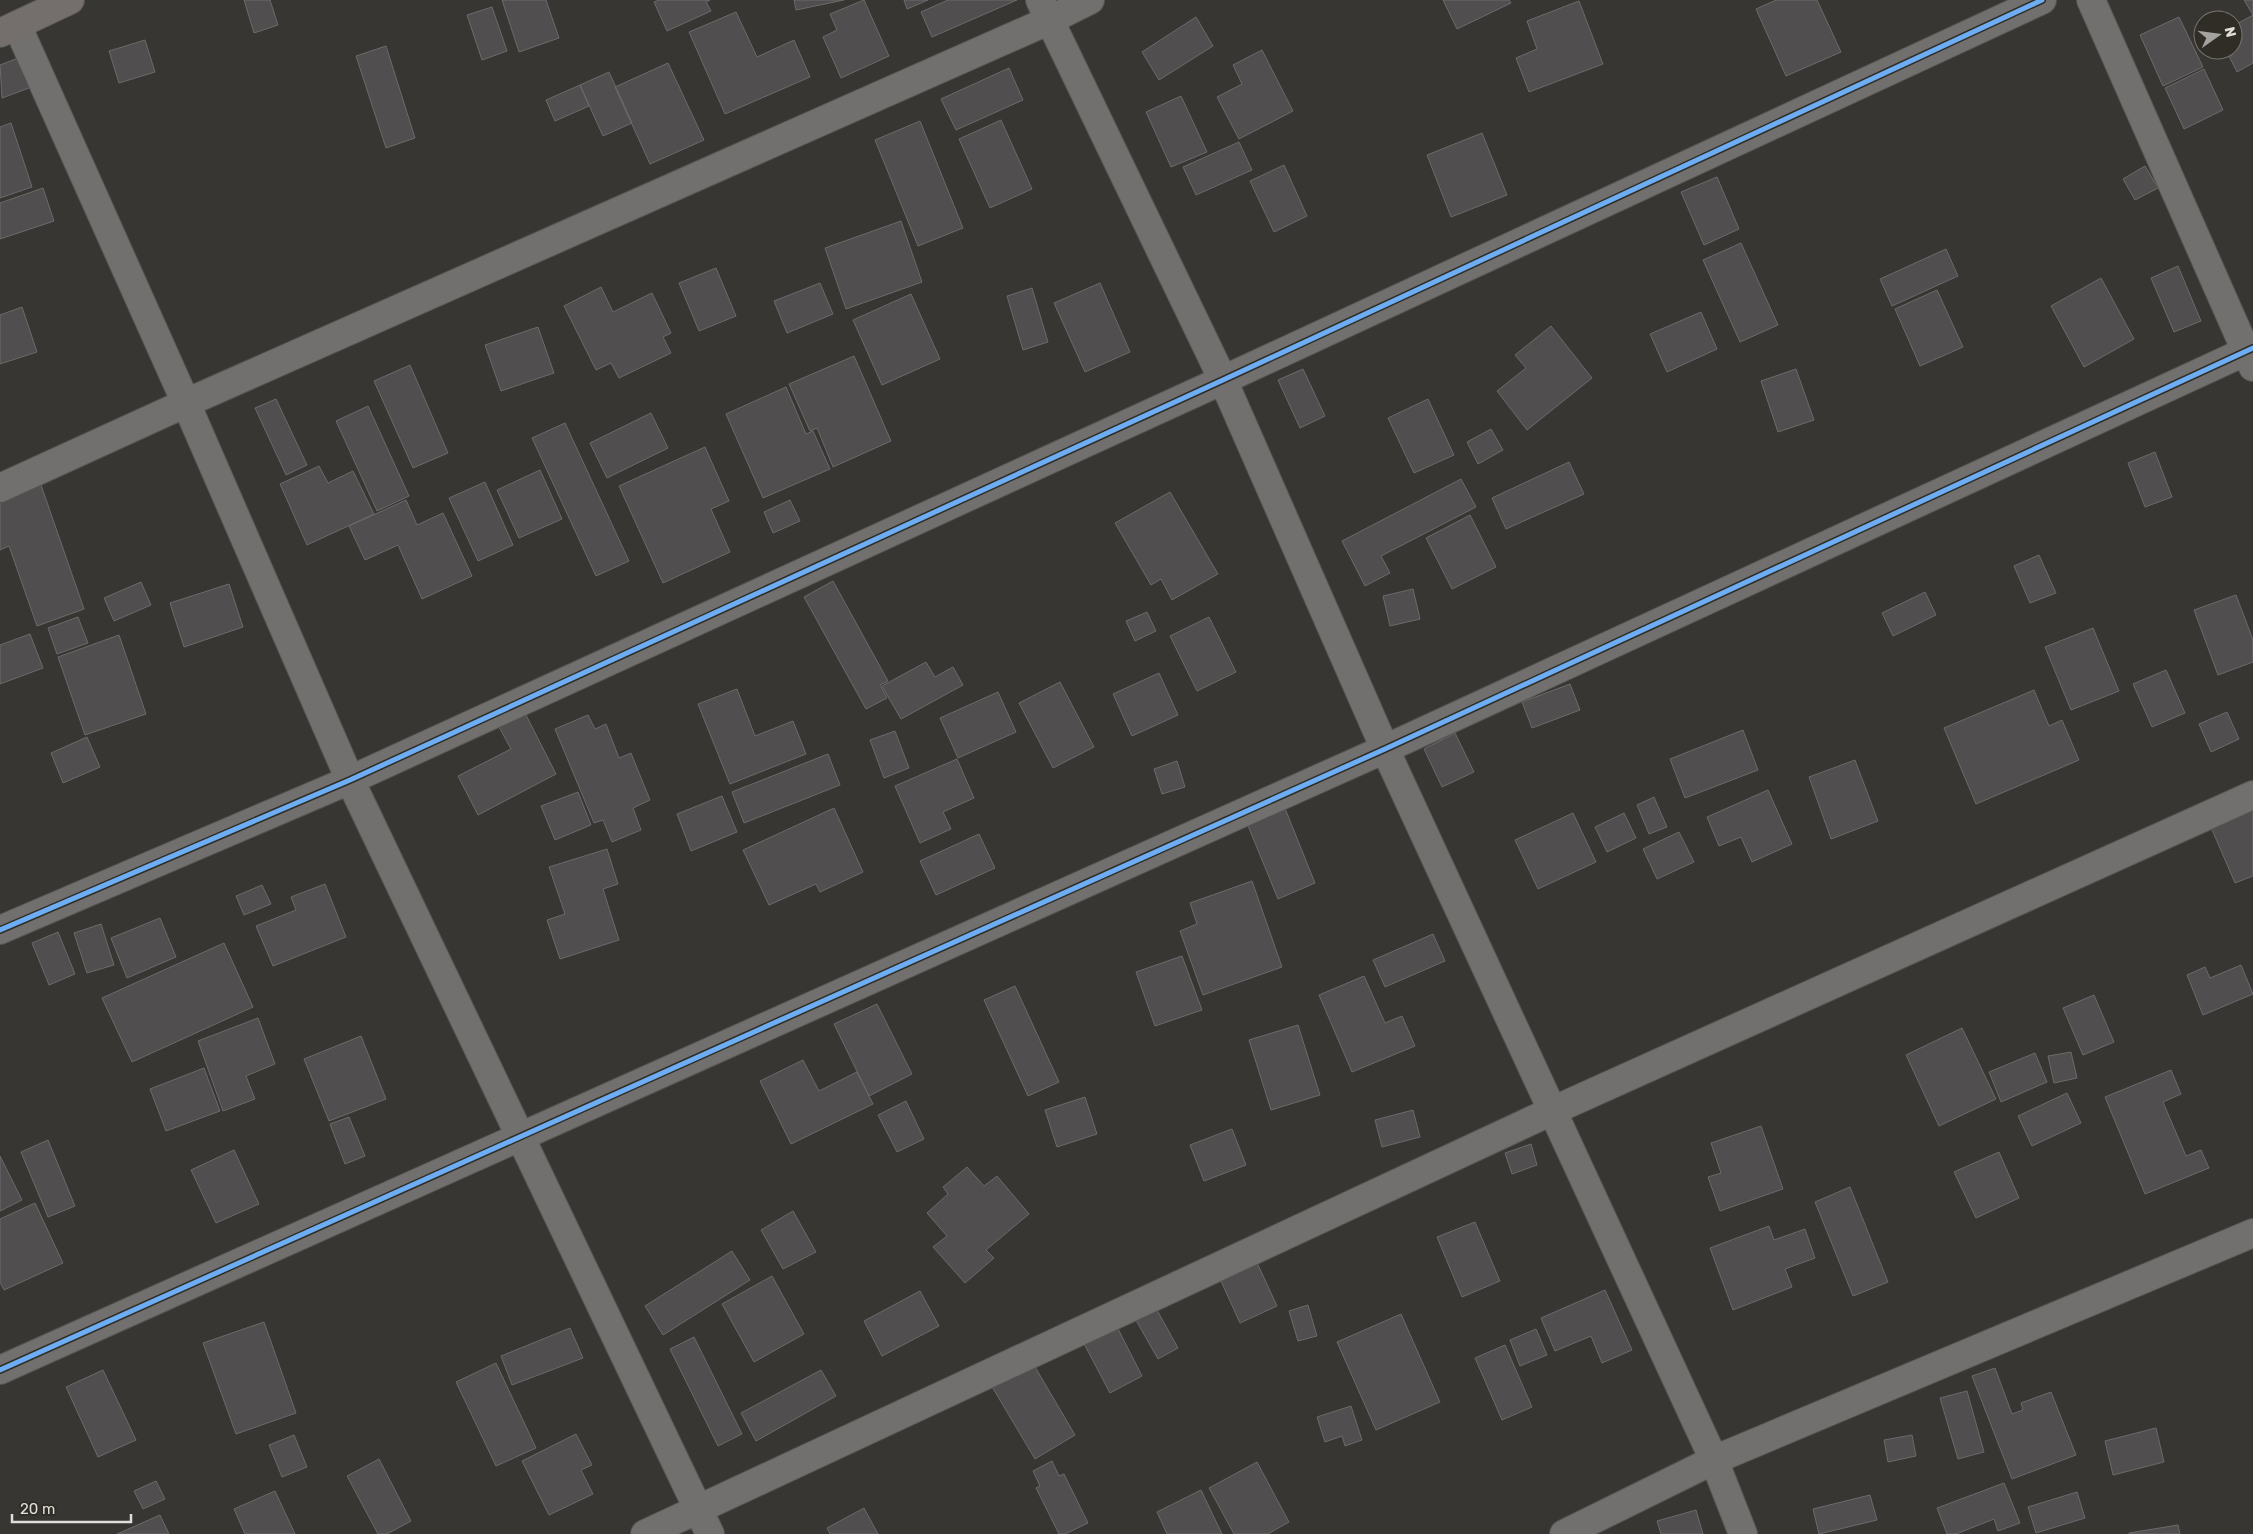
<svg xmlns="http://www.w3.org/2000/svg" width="2253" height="1534" font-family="Rubik,sans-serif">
	<rect width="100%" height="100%" fill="#383632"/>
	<path fill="#504e4e" stroke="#6c6a6a" d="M 244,0 L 270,0 L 278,25 L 254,33 Z
		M 502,0 L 546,0 L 559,38 L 519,52 Z
		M 659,0 L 710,0 L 706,2 L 711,11 L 667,31 L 654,2 Z
		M 794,0 L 844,0 L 796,10 Z
		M 864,0 L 889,56 L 841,78 L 823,37 L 837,30 L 830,14 Z
		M 904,0 L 928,0 L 907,9 Z
		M 948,0 L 1017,0 L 932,37 L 921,12 Z
		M 1443,0 L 1509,0 L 1511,3 L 1457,29 Z
		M 1776,0 L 1817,0 L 1841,52 L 1786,76 L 1756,9 Z
		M 2244,0 L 2253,0 L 2253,15 Z
		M 1579,1 L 1603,64 L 1529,92 L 1516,58 L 1537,49 L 1527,21 Z
		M 492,7 L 507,51 L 482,60 L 467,15 Z
		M 736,12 L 757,57 L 794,40 L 810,77 L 725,114 L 689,32 Z
		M 2253,15 L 2253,63 L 2237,72 L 2226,50 L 2233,50 L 2233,26 Z
		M 1196,17 L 1213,46 L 1159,80 L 1142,52 Z
		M 2179,17 L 2203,67 L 2163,86 L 2140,35 Z
		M 145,40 L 155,72 L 119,83 L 109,51 Z
		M 386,46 L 415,138 L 386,148 L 356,56 Z
		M 1262,50 L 1293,111 L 1239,139 L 1217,97 L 1242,84 L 1233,65 Z
		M 26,55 L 37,85 L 2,98 L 0,65 Z
		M 668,63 L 704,140 L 650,164 L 615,87 Z
		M 1009,68 L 1023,100 L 956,130 L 941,99 Z
		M 2204,69 L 2223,110 L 2184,129 L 2165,88 Z
		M 609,72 L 632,123 L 603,136 L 580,85 Z
		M 580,85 L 589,106 L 555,121 L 546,100 Z
		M 1181,96 L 1207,152 L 1171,167 L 1146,112 Z
		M 1001,120 L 1032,189 L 990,208 L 959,139 Z
		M 920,121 L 963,228 L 918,246 L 875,140 Z
		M 11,123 L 32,187 L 0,198 L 0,127 Z
		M 1482,133 L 1507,195 L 1451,217 L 1427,155 Z
		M 1239,142 L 1252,170 L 1196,195 L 1183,167 Z
		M 1284,165 L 1307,216 L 1274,232 L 1250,181 Z
		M 2145,166 L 2158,188 L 2135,200 L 2123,179 Z
		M 1717,177 L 1739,229 L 1704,245 L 1681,192 Z
		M 43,188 L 54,221 L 0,239 L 0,203 Z
		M 901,221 L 922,282 L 846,309 L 825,248 Z
		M 1741,243 L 1778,325 L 1740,342 L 1703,260 Z
		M 1946,249 L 1958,276 L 1892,306 L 1880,279 Z
		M 2178,266 L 2201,321 L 2174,332 L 2151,278 Z
		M 716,268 L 736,316 L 699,331 L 679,283 Z
		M 2101,278 L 2134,339 L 2084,367 L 2051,306 Z
		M 820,283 L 833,314 L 787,333 L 774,301 Z
		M 1100,283 L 1130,352 L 1085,372 L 1054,303 Z
		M 601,287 L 613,312 L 652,293 L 671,333 L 663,337 L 671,353 L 619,378 L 611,363 L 596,370 L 564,306 Z
		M 1032,288 L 1048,342 L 1023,350 L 1007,296 Z
		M 1937,290 L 1963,347 L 1920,366 L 1895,309 Z
		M 911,294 L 940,359 L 882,385 L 853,320 Z
		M 22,307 L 37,352 L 0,364 L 0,315 Z
		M 1701,312 L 1717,349 L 1667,372 L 1650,334 Z
		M 1551,326 L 1592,378 L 1527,430 L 1497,391 L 1526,368 L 1515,355 Z
		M 538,327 L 554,373 L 501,391 L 485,345 Z
		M 854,356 L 891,441 L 833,467 L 817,428 L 810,431 L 789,384 Z
		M 410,365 L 448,453 L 413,468 L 374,381 Z
		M 1303,369 L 1325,416 L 1300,428 L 1278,380 Z
		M 1796,369 L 1814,420 L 1778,432 L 1761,381 Z
		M 786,387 L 806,434 L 813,431 L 830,469 L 763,498 L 726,414 Z
		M 276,399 L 307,465 L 286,475 L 255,408 Z
		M 1428,399 L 1454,455 L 1414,473 L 1388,418 Z
		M 368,406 L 409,496 L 377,511 L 336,421 Z
		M 651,413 L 668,448 L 607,478 L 590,443 Z
		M 565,423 L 629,561 L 596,576 L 532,438 Z
		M 1491,429 L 1503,450 L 1478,464 L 1467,442 Z
		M 705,447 L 729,501 L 711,509 L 730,552 L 663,583 L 619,486 Z
		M 2155,452 L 2172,497 L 2145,507 L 2128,463 Z
		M 1569,462 L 1584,494 L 1506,529 L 1492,498 Z
		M 319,466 L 328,483 L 353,471 L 374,514 L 307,545 L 280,484 Z
		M 540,470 L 562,519 L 519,538 L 497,490 Z
		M 1461,479 L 1476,507 L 1381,556 L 1390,573 L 1365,586 L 1342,541 Z
		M 485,482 L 513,545 L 478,561 L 449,498 Z
		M 41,485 L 84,609 L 37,626 L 9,546 L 0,550 L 0,500 Z
		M 1170,492 L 1218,574 L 1172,600 L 1161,579 L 1151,585 L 1115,523 Z
		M 406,500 L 417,525 L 443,513 L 472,576 L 422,599 L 398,545 L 365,560 L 349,526 Z
		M 790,500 L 800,521 L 773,533 L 764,512 Z
		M 1470,515 L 1496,567 L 1452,589 L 1426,538 Z
		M 2039,555 L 2056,593 L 2030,603 L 2014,566 Z
		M 833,581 L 888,681 L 880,685 L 887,698 L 866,709 L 804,597 Z
		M 141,582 L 151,605 L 114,621 L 104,598 Z
		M 229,584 L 243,627 L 184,647 L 170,603 Z
		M 1413,589 L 1420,619 L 1390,626 L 1383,596 Z
		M 1925,592 L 1936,615 L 1893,636 L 1882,613 Z
		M 2236,595 L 2253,640 L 2253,662 L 2218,675 L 2194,610 Z
		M 1147,612 L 1156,631 L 1135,641 L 1126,621 Z
		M 78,617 L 88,643 L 57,654 L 48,628 Z
		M 1209,617 L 1236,672 L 1197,691 L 1170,636 Z
		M 2093,628 L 2119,691 L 2071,710 L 2045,647 Z
		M 30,634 L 43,668 L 0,684 L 0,645 Z
		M 119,635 L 146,714 L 85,735 L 58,657 Z
		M 926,662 L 935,677 L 953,667 L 963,685 L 901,719 L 882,686 Z
		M 2166,670 L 2185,713 L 2152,727 L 2133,684 Z
		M 1159,673 L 1178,715 L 1132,736 L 1113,694 Z
		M 1060,682 L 1094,747 L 1053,768 L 1019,703 Z
		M 1570,684 L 1580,710 L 1532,728 L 1522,702 Z
		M 737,689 L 755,736 L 793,721 L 806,754 L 730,784 L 698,704 Z
		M 2034,690 L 2049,726 L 2062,720 L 2079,760 L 1976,804 L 1944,728 Z
		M 998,692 L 1016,732 L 958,758 L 940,718 Z
		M 2227,712 L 2239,739 L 2211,752 L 2199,724 Z
		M 525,713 L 556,774 L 478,815 L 458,776 L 511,749 L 499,727 Z
		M 588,715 L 595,729 L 606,724 L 619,758 L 631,753 L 650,800 L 633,808 L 641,830 L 612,842 L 603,820 L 594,823 L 555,729 Z
		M 1743,730 L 1758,770 L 1685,798 L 1670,759 Z
		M 895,731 L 909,768 L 884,778 L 870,740 Z
		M 1455,733 L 1474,772 L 1442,787 L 1424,749 Z
		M 87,737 L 100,767 L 63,783 L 51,753 Z
		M 828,754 L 840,785 L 744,823 L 732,792 Z
		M 957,759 L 974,798 L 943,812 L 951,829 L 920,843 L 895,786 Z
		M 1855,760 L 1878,821 L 1831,839 L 1809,777 Z
		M 1177,761 L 1185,787 L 1162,794 L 1154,769 Z
		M 1768,790 L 1792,844 L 1752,862 L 1741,837 L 1719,846 L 1707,817 Z
		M 578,792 L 591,825 L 555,840 L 541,806 Z
		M 722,796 L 737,832 L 691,851 L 677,814 Z
		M 1654,797 L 1667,827 L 1649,834 L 1637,805 Z
		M 1282,801 L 1315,883 L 1278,899 L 1244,816 Z
		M 2253,803 L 2253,876 L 2235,883 L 2207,818 Z
		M 834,808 L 863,872 L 820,892 L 816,884 L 769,905 L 743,850 Z
		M 1573,813 L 1596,862 L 1538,889 L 1515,840 Z
		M 1624,813 L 1636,838 L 1607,852 L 1595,827 Z
		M 1679,832 L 1694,862 L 1657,879 L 1643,849 Z
		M 979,834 L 995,868 L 936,895 L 920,861 Z
		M 607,849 L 618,884 L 603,889 L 619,940 L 560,959 L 547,920 L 565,914 L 549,867 Z
		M 1252,881 L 1282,967 L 1203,995 L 1180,931 L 1197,924 L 1190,903 Z
		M 325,884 L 346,937 L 273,966 L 256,926 L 296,910 L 291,897 Z
		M 262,885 L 271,904 L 244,915 L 236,896 Z
		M 160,918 L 176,957 L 127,978 L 111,938 Z
		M 101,924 L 114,965 L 87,973 L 74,933 Z
		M 58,932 L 75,974 L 49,985 L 32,943 Z
		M 1433,934 L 1445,961 L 1385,987 L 1373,960 Z
		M 224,943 L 253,1007 L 132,1062 L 102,998 Z
		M 1182,956 L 1202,1010 L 1155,1026 L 1136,972 Z
		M 2241,965 L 2253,994 L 2203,1015 L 2187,975 L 2205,967 L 2210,978 Z
		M 1364,976 L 1385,1023 L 1402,1016 L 1415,1046 L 1352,1072 L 1319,995 Z
		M 1015,986 L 1059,1082 L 1028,1096 L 984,1000 Z
		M 2094,995 L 2114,1042 L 2083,1055 L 2063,1008 Z
		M 877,1004 L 912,1074 L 869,1096 L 834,1024 Z
		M 258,1018 L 275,1064 L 246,1076 L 255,1099 L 223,1111 L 198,1041 Z
		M 1298,1025 L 1320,1095 L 1271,1110 L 1249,1040 Z
		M 1962,1028 L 1996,1099 L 1939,1126 L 1906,1055 Z
		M 361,1036 L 386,1099 L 329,1121 L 304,1059 Z
		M 2071,1052 L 2077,1078 L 2054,1083 L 2048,1056 Z
		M 2035,1053 L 2047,1082 L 2001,1102 L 1989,1072 Z
		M 803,1060 L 819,1091 L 857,1072 L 873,1104 L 791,1144 L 760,1081 Z
		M 204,1068 L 220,1111 L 166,1131 L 150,1089 Z
		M 2171,1070 L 2181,1094 L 2163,1102 L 2186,1156 L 2201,1150 L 2209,1168 L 2145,1194 L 2105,1097 Z
		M 2067,1093 L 2081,1123 L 2032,1146 L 2018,1116 Z
		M 1085,1097 L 1097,1134 L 1057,1147 L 1045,1110 Z
		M 906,1101 L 924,1139 L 897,1152 L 878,1115 Z
		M 1413,1110 L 1420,1137 L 1382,1147 L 1375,1120 Z
		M 349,1117 L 365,1156 L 345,1164 L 330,1124 Z
		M 1761,1126 L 1783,1189 L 1720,1211 L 1708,1177 L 1721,1173 L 1711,1143 Z
		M 1232,1129 L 1246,1165 L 1204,1181 L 1190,1145 Z
		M 48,1140 L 75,1206 L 48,1217 L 21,1152 Z
		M 1531,1144 L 1537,1165 L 1512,1174 L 1505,1153 Z
		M 234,1150 L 259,1204 L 216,1223 L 191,1170 Z
		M 1999,1152 L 2019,1198 L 1976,1218 L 1954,1172 Z
		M 0,1156 L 22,1200 L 0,1211 Z
		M 967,1167 L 984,1186 L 997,1176 L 1029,1214 L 986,1250 L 994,1258 L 965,1283 L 933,1247 L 947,1236 L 927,1213 L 948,1194 L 943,1187 Z
		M 1850,1187 L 1888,1282 L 1853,1296 L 1815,1202 Z
		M 35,1203 L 63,1263 L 4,1290 L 0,1282 L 0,1219 Z
		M 793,1211 L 816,1252 L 783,1269 L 761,1230 Z
		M 1475,1222 L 1500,1281 L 1462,1297 L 1437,1237 Z
		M 1769,1226 L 1774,1240 L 1805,1229 L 1815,1258 L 1785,1269 L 1792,1287 L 1733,1310 L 1710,1248 Z
		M 732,1251 L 750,1280 L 663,1335 L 645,1306 Z
		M 1253,1254 L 1277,1306 L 1240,1323 L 1216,1270 Z
		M 772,1276 L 804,1334 L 754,1362 L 722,1304 Z
		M 1605,1290 L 1632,1350 L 1602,1363 L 1591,1336 L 1555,1351 L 1541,1318 Z
		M 920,1291 L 939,1326 L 882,1356 L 864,1321 Z
		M 1153,1303 L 1178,1348 L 1158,1359 L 1133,1315 Z
		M 1308,1305 L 1317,1336 L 1298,1341 L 1289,1311 Z
		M 1401,1314 L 1440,1402 L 1376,1430 L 1337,1342 Z
		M 1114,1321 L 1142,1376 L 1110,1393 L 1081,1338 Z
		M 264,1322 L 296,1413 L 236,1434 L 203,1343 Z
		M 570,1328 L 583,1358 L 512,1385 L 501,1356 Z
		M 1536,1329 L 1547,1355 L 1520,1366 L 1510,1340 Z
		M 694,1337 L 742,1434 L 718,1446 L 670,1349 Z
		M 1505,1345 L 1532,1407 L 1502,1420 L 1475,1358 Z
		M 1031,1360 L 1075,1435 L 1035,1459 L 991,1385 Z
		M 496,1363 L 536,1448 L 496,1466 L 456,1382 Z
		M 1995,1368 L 2012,1414 L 2023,1410 L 2021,1403 L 2051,1392 L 2076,1455 L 2012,1479 L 1972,1376 Z
		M 103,1370 L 136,1440 L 98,1457 L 66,1387 Z
		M 821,1370 L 836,1396 L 756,1441 L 741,1413 Z
		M 1967,1391 L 1984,1452 L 1958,1459 L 1940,1398 Z
		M 1351,1406 L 1362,1440 L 1345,1446 L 1342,1436 L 1325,1442 L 1317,1417 Z
		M 2156,1428 L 2164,1462 L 2113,1475 L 2105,1441 Z
		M 576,1434 L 592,1465 L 581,1470 L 593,1494 L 549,1515 L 522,1461 Z
		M 294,1435 L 307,1467 L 282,1477 L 269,1445 Z
		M 1912,1435 L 1916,1456 L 1888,1462 L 1884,1440 Z
		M 379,1459 L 411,1521 L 387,1534 L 378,1534 L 347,1476 Z
		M 1052,1461 L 1059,1476 L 1064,1474 L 1088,1523 L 1065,1534 L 1059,1534 L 1036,1488 L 1040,1486 L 1033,1471 Z
		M 1257,1462 L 1289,1522 L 1268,1534 L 1234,1534 L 1209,1488 Z
		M 156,1481 L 165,1499 L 143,1509 L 134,1491 Z
		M 2004,1483 L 2020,1523 L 1998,1531 L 1994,1519 L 1956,1534 L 1947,1534 L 1937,1508 Z
		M 1201,1490 L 1222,1534 L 1167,1534 L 1157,1512 Z
		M 275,1491 L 295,1534 L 245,1534 L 234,1509 Z
		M 2077,1492 L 2085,1518 L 2036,1533 L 2028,1507 Z
		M 1870,1495 L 1877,1520 L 1819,1534 L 1813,1509 Z
		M 864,1508 L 878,1534 L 830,1534 L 827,1528 Z
		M 1696,1510 L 1703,1534 L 1661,1534 L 1657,1521 Z
		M 160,1515 L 169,1534 L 117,1534 Z
		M 2178,1525 L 2180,1534 L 2129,1534 L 2129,1533 Z"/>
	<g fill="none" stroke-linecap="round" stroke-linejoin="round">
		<g stroke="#565450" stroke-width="30">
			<path id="street" d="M 1040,0 L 1223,380 L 1385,749 L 1714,1460 L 1743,1534
				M 2091,0 L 2253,367
				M 17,25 L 186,403 L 350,780 L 710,1534
				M 0,488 L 186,403 L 1050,20 L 1090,0
				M 0,930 L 350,780 L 1223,380 L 2042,0
				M 0,1370 L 1385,749 L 2253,348
				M 645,1534 L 1552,1111 L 2253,795
				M 1564,1534 L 1714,1460 L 2253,1233"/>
		</g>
		<g stroke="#565450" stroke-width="30">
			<path id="secondary" d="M 0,33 L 70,0"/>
		</g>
		<use href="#street" stroke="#71706e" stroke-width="28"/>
		<use href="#secondary" stroke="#746f6c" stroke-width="28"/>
		<g stroke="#302d26" stroke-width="8">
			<path id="cycleway" d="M 0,930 L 350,780 L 1223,380 L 2042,0
				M 0,1370 L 1385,749 L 2253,348"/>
		</g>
		<use href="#cycleway" stroke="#6dadf4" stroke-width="5"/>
	</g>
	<g transform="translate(2218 35) rotate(76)"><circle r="24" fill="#302d26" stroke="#76746e"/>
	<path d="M0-4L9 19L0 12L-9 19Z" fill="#a5a39f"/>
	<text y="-8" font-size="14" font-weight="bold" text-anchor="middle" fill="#e0deda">N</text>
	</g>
	<path d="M12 1514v8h119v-8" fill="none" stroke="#e0deda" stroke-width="2.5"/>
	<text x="20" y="1514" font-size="15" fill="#e0deda" stroke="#302d26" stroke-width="4" paint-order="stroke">20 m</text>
</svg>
